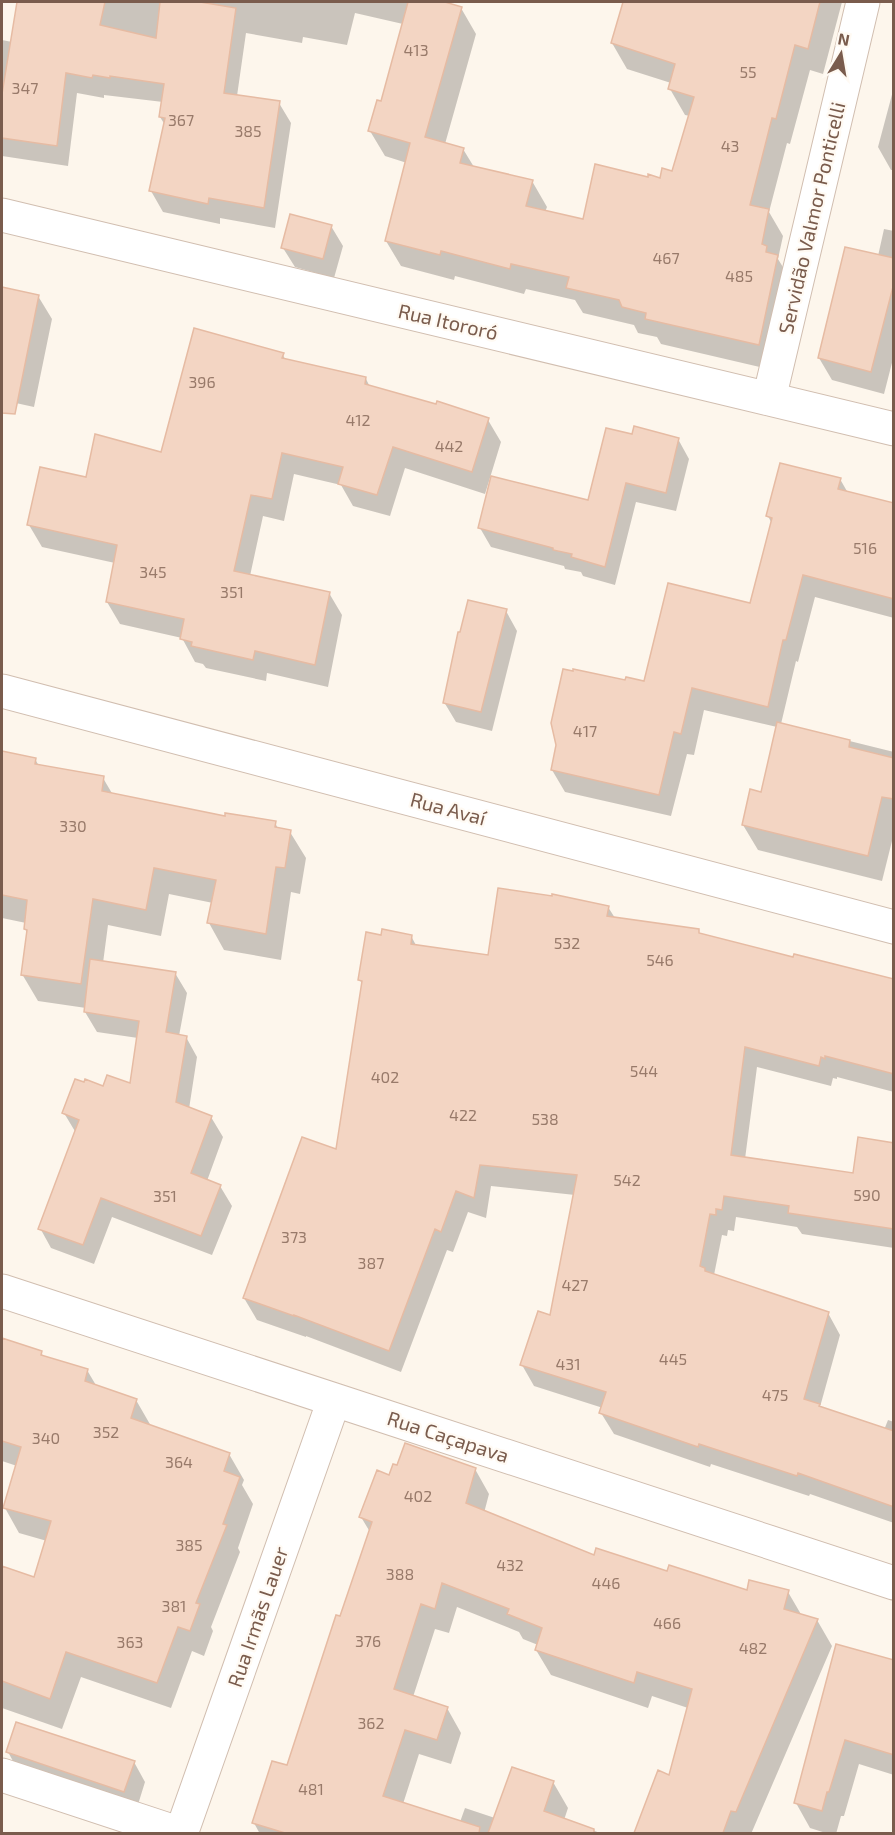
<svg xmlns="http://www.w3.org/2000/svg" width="895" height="1835" font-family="'Exo 2',sans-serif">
	<rect width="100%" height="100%" fill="#fdf6ec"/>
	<path fill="#0003" d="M 19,2 L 440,2 L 461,8 L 476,34 L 445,144 L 463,149 L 474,167 L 532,181 L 547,207 L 545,212 L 584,221 L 649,179 L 661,180 L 673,173 L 690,116 L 685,115 L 670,89 L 671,83 L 627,69 L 612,43 L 624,2 L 842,2 L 823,74 L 810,70 L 790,144 L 787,143 L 769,212 L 783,236 L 778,259 L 792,282 L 773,370 L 661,344 L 657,337 L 638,333 L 634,325 L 583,313 L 575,300 L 526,289 L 524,294 L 455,276 L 454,280 L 401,266 L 386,241 L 407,163 L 385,156 L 370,131 L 382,102 L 403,24 L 355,13 L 347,45 L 303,37 L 302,43 L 246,33 L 237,96 L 279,103 L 291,123 L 275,228 L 220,218 L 220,224 L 163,212 L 151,191 L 165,125 L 160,117 L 163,102 L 104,95 L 104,98 L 77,93 L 68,166 L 2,156 L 2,40 L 12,42 Z
		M 894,87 L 894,170 L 891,170 L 878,147 Z
		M 331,226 L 343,246 L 334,278 L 295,267 L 283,248 Z
		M 884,229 L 894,231 L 894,355 L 884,394 L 832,380 L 819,358 L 878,256 Z
		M 2,289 L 38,296 L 52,319 L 34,407 L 2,400 Z
		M 283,355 L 286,361 L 366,379 L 370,387 L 488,420 L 501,442 L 485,494 L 405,468 L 390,516 L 353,506 L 341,485 L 294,474 L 284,521 L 263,516 L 250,576 L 329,593 L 342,615 L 328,687 L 267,673 L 266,681 L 206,668 L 203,664 L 195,662 L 182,638 L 120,624 L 107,602 L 115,563 L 42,547 L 29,525 L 88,478 L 162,454 Z
		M 633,436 L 678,439 L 689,459 L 676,511 L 636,502 L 615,585 L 583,576 L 581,572 L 565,569 L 564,566 L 491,547 L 480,528 L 589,502 Z
		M 840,479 L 848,493 L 894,504 L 894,618 L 815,597 L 798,662 L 796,661 L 781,724 L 894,752 L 894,833 L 882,881 L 758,850 L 743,825 L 762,794 L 777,727 L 704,710 L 694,755 L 687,754 L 671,816 L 565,792 L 552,770 L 626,682 L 645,683 L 752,605 L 772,524 L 768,516 Z
		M 506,611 L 517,631 L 492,731 L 456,722 L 444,702 Z
		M 2,753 L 35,759 L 39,766 L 103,778 L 113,795 L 226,818 L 275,823 L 279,830 L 290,832 L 306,858 L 300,894 L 291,892 L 281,960 L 224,950 L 209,923 L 213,903 L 169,894 L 161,936 L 108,925 L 103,963 L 175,973 L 187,993 L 179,1036 L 186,1037 L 197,1057 L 189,1109 L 211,1117 L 223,1137 L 207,1181 L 220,1186 L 232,1206 L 212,1255 L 112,1217 L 94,1264 L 51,1248 L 40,1228 L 76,1133 L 64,1113 L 103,1088 L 131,1085 L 138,1038 L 97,1032 L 85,1012 L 86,1008 L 38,1001 L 22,974 L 28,933 L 25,929 L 26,923 L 2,918 Z
		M 608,907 L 615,918 L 698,931 L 700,935 L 794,958 L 894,980 L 894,1092 L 837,1077 L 837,1079 L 833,1078 L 831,1086 L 757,1067 L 745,1159 L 854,1175 L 894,1144 L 894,1248 L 802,1234 L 797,1227 L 736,1217 L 734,1231 L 728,1230 L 727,1236 L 722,1235 L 714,1275 L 828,1313 L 840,1335 L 820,1407 L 884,1430 L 888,1420 L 894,1422 L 894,1523 L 810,1494 L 809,1496 L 711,1464 L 710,1467 L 614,1434 L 601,1413 L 603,1408 L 534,1386 L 522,1365 L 551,1317 L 575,1195 L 491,1186 L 486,1218 L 468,1212 L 453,1252 L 447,1250 L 401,1372 L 306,1336 L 306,1337 L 257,1320 L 244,1298 L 337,1151 L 363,986 L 360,980 L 382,936 L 411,936 L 417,947 L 489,956 Z
		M 2,1339 L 41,1352 L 44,1358 L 87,1370 L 97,1387 L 136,1400 L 151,1426 L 229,1454 L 244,1480 L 242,1485 L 253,1504 L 238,1548 L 240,1552 L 211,1627 L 213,1631 L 204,1656 L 192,1651 L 171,1708 L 81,1677 L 62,1729 L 2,1708 L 2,1568 L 35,1579 L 47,1541 L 19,1533 L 5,1508 L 17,1466 L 2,1461 Z
		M 475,1469 L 489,1494 L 484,1513 L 595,1557 L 748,1592 L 788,1592 L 802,1616 L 817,1620 L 832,1646 L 751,1834 L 635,1834 L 659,1772 L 670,1777 L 688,1708 L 652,1696 L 648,1708 L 551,1675 L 536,1650 L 538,1645 L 523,1639 L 519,1632 L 457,1607 L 449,1633 L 435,1629 L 413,1697 L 447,1708 L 461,1733 L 451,1764 L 419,1754 L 403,1804 L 460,1822 L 465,1808 L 495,1818 L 553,1782 L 568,1808 L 564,1820 L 603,1834 L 260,1834 L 254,1823 L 288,1767 L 370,1532 L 361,1517 L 390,1477 Z
		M 894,1662 L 894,1775 L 859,1764 L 844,1816 L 841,1816 L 836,1834 L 829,1834 L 810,1828 L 796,1803 Z
		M 8,1752 L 134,1762 L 145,1782 L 136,1811 L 19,1772 Z"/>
	<path fill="#f3d5c3" stroke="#e6bba3" stroke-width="1.5" d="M 17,2 L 105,2 L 100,25 L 156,38 L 160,2 L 200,2 L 236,8 L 224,93 L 280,101 L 264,208 L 209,198 L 208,204 L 149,191 L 165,118 L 159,117 L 164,84 L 110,76 L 110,78 L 93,75 L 92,78 L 66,73 L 57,146 L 2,138 L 2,94 Z
		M 408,2 L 445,2 L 462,7 L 425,137 L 464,148 L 460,163 L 533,180 L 526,206 L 583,219 L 595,164 L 648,177 L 648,174 L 660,178 L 662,168 L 672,171 L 694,97 L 668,89 L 675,64 L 611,43 L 623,2 L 820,2 L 808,49 L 795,45 L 776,119 L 772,118 L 750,205 L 769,209 L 762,244 L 767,246 L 766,252 L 778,255 L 759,345 L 645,319 L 646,313 L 622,307 L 619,300 L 566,288 L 569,277 L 511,264 L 510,269 L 441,251 L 440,255 L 385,241 L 410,143 L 368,131 L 377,100 L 381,101 Z
		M 290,214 L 332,225 L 323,259 L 281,248 Z
		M 845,247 L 894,258 L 894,283 L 871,372 L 818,358 Z
		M 2,287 L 39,295 L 15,414 L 2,413 Z
		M 194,328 L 284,353 L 282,358 L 366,377 L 365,384 L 436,404 L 437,401 L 489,418 L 472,472 L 393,447 L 377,495 L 338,484 L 343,467 L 282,453 L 272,499 L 251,495 L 234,571 L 330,592 L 315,665 L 255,651 L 253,660 L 191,646 L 192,642 L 180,639 L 184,619 L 106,602 L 117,545 L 27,525 L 40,467 L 86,477 L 95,434 L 161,452 Z
		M 634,426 L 679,438 L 666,493 L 626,483 L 605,567 L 571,557 L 572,554 L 553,550 L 553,548 L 478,528 L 491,476 L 588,500 L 606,428 L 632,434 Z
		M 780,463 L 841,478 L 838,489 L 894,503 L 894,599 L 803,575 L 786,640 L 783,640 L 768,707 L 692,688 L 681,734 L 674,732 L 659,795 L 551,770 L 556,745 L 551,723 L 563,669 L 573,671 L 573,669 L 625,680 L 626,677 L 644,681 L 668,583 L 750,603 L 772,518 L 766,516 Z
		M 468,600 L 507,609 L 481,712 L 443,703 L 458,632 L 460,632 Z
		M 777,722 L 850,740 L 849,747 L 894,758 L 894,799 L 882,797 L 868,856 L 742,825 L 750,789 L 761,792 Z
		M 2,751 L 36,758 L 35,764 L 104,776 L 102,791 L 225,816 L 225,813 L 276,821 L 275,827 L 291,830 L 285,868 L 276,867 L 266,934 L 207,923 L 216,880 L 154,868 L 146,910 L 93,899 L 81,984 L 21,975 L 27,930 L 24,929 L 27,900 L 2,895 Z
		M 498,888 L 552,896 L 552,894 L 609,906 L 607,916 L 699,929 L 699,933 L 793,957 L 794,954 L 894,979 L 894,1074 L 825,1056 L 825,1059 L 821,1057 L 819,1066 L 745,1047 L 731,1155 L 853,1173 L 858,1137 L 894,1143 L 894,1229 L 788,1213 L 789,1206 L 724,1196 L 722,1210 L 716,1209 L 716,1215 L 710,1214 L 700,1266 L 705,1268 L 705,1271 L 829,1312 L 804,1399 L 820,1404 L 819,1406 L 894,1431 L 894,1507 L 798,1473 L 797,1476 L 699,1444 L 698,1447 L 599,1413 L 606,1392 L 520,1365 L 538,1311 L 550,1315 L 577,1175 L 480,1165 L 474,1198 L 456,1191 L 441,1232 L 435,1229 L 389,1351 L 294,1315 L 294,1316 L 243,1298 L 302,1137 L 336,1149 L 362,981 L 358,980 L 366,932 L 381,935 L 382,929 L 412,935 L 411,944 L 488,955 Z
		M 90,959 L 176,972 L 166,1032 L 187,1036 L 176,1102 L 212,1116 L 191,1173 L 221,1185 L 201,1236 L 101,1198 L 83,1245 L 38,1229 L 79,1120 L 62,1113 L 75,1079 L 84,1082 L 85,1079 L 103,1086 L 107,1075 L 130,1083 L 139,1021 L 84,1012 Z
		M 2,1338 L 42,1351 L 41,1355 L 88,1369 L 85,1381 L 137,1399 L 131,1418 L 230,1453 L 224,1471 L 240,1477 L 223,1524 L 227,1525 L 196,1603 L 200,1604 L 190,1631 L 178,1627 L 157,1683 L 66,1652 L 50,1699 L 2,1681 L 2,1566 L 34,1577 L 51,1521 L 3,1508 L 21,1447 L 2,1441 Z
		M 405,1443 L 476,1468 L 466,1503 L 594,1555 L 596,1548 L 667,1571 L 669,1565 L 747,1590 L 749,1580 L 789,1590 L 784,1609 L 818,1619 L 736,1812 L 731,1811 L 723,1833 L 634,1833 L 658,1770 L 669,1775 L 692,1689 L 637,1672 L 634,1683 L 535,1650 L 542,1628 L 507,1614 L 509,1609 L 442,1583 L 435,1609 L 421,1604 L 394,1689 L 448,1707 L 437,1740 L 405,1730 L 383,1796 L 480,1827 L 479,1833 L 285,1833 L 252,1823 L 272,1761 L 287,1765 L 336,1615 L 340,1616 L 372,1522 L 359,1517 L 377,1470 L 389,1475 L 393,1464 L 397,1465 Z
		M 836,1644 L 894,1660 L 894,1755 L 845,1740 L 829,1792 L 827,1792 L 822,1811 L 794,1803 Z
		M 16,1722 L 135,1761 L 124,1792 L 6,1752 Z
		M 512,1767 L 554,1781 L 544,1811 L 594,1829 L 594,1833 L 488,1833 Z"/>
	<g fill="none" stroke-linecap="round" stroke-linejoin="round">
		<g stroke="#d1beb0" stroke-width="35">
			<path id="minor" d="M 2,215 L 894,429
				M 769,399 L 863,2
				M 2,691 L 894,927
				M 2,1291 L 894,1583
				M 2,1775 L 181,1834
				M 181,1834 L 334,1400"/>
		</g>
		<use href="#minor" stroke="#fff" stroke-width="33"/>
	</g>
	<g text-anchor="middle" stroke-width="4.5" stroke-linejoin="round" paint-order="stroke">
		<g font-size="16" fill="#987a6a">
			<text x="416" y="56">413</text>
			<text x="748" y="78">55</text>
			<text x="25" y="94">347</text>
			<text x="181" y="126">367</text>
			<text x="248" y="137">385</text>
			<text x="730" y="152">43</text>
			<text x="666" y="264">467</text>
			<text x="739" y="282">485</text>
			<text x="202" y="388">396</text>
			<text x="358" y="426">412</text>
			<text x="449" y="452">442</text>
			<text x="865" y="554">516</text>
			<text x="153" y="578">345</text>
			<text x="232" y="598">351</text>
			<text x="585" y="737">417</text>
			<text x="73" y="832">330</text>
			<text x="567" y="949">532</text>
			<text x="660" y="966">546</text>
			<text x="644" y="1077">544</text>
			<text x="385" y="1083">402</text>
			<text x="463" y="1121">422</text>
			<text x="545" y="1125">538</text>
			<text x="627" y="1186">542</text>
			<text x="867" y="1201">590</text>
			<text x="165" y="1202">351</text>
			<text x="294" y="1243">373</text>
			<text x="371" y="1269">387</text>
			<text x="575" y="1291">427</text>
			<text x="673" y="1365">445</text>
			<text x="568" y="1370">431</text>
			<text x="775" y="1401">475</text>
			<text x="106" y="1438">352</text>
			<text x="46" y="1444">340</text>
			<text x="179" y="1468">364</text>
			<text x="418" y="1502">402</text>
			<text x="189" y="1551">385</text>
			<text x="510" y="1571">432</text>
			<text x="400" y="1580">388</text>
			<text x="606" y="1589">446</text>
			<text x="174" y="1612">381</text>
			<text x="667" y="1629">466</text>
			<text x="368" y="1647">376</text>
			<text x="130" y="1648">363</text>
			<text x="753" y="1654">482</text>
			<text x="371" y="1729">362</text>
			<text x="311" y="1795">481</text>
		</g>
		<g font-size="20" fill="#7a5c4d" stroke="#fffaf3">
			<text transform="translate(812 218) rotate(-77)" y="7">Servidão Valmor Ponticelli</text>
			<text transform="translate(448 322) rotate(13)" y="7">Rua Itororó</text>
			<text transform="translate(448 809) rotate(15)" y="7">Rua Avaí</text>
			<text transform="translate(448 1437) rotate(18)" y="7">Rua Caçapava</text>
			<text transform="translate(258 1617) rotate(-71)" y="7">Rua Irmãs Lauer</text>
		</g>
	</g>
	<rect width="895" height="1835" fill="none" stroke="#7a5c4d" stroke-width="6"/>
	<g transform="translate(841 54) rotate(11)" stroke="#fffaf3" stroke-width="4.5" paint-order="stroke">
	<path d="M0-4.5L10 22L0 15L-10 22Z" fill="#7a5c4d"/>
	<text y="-9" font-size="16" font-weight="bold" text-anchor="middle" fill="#7a5c4d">N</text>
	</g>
</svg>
